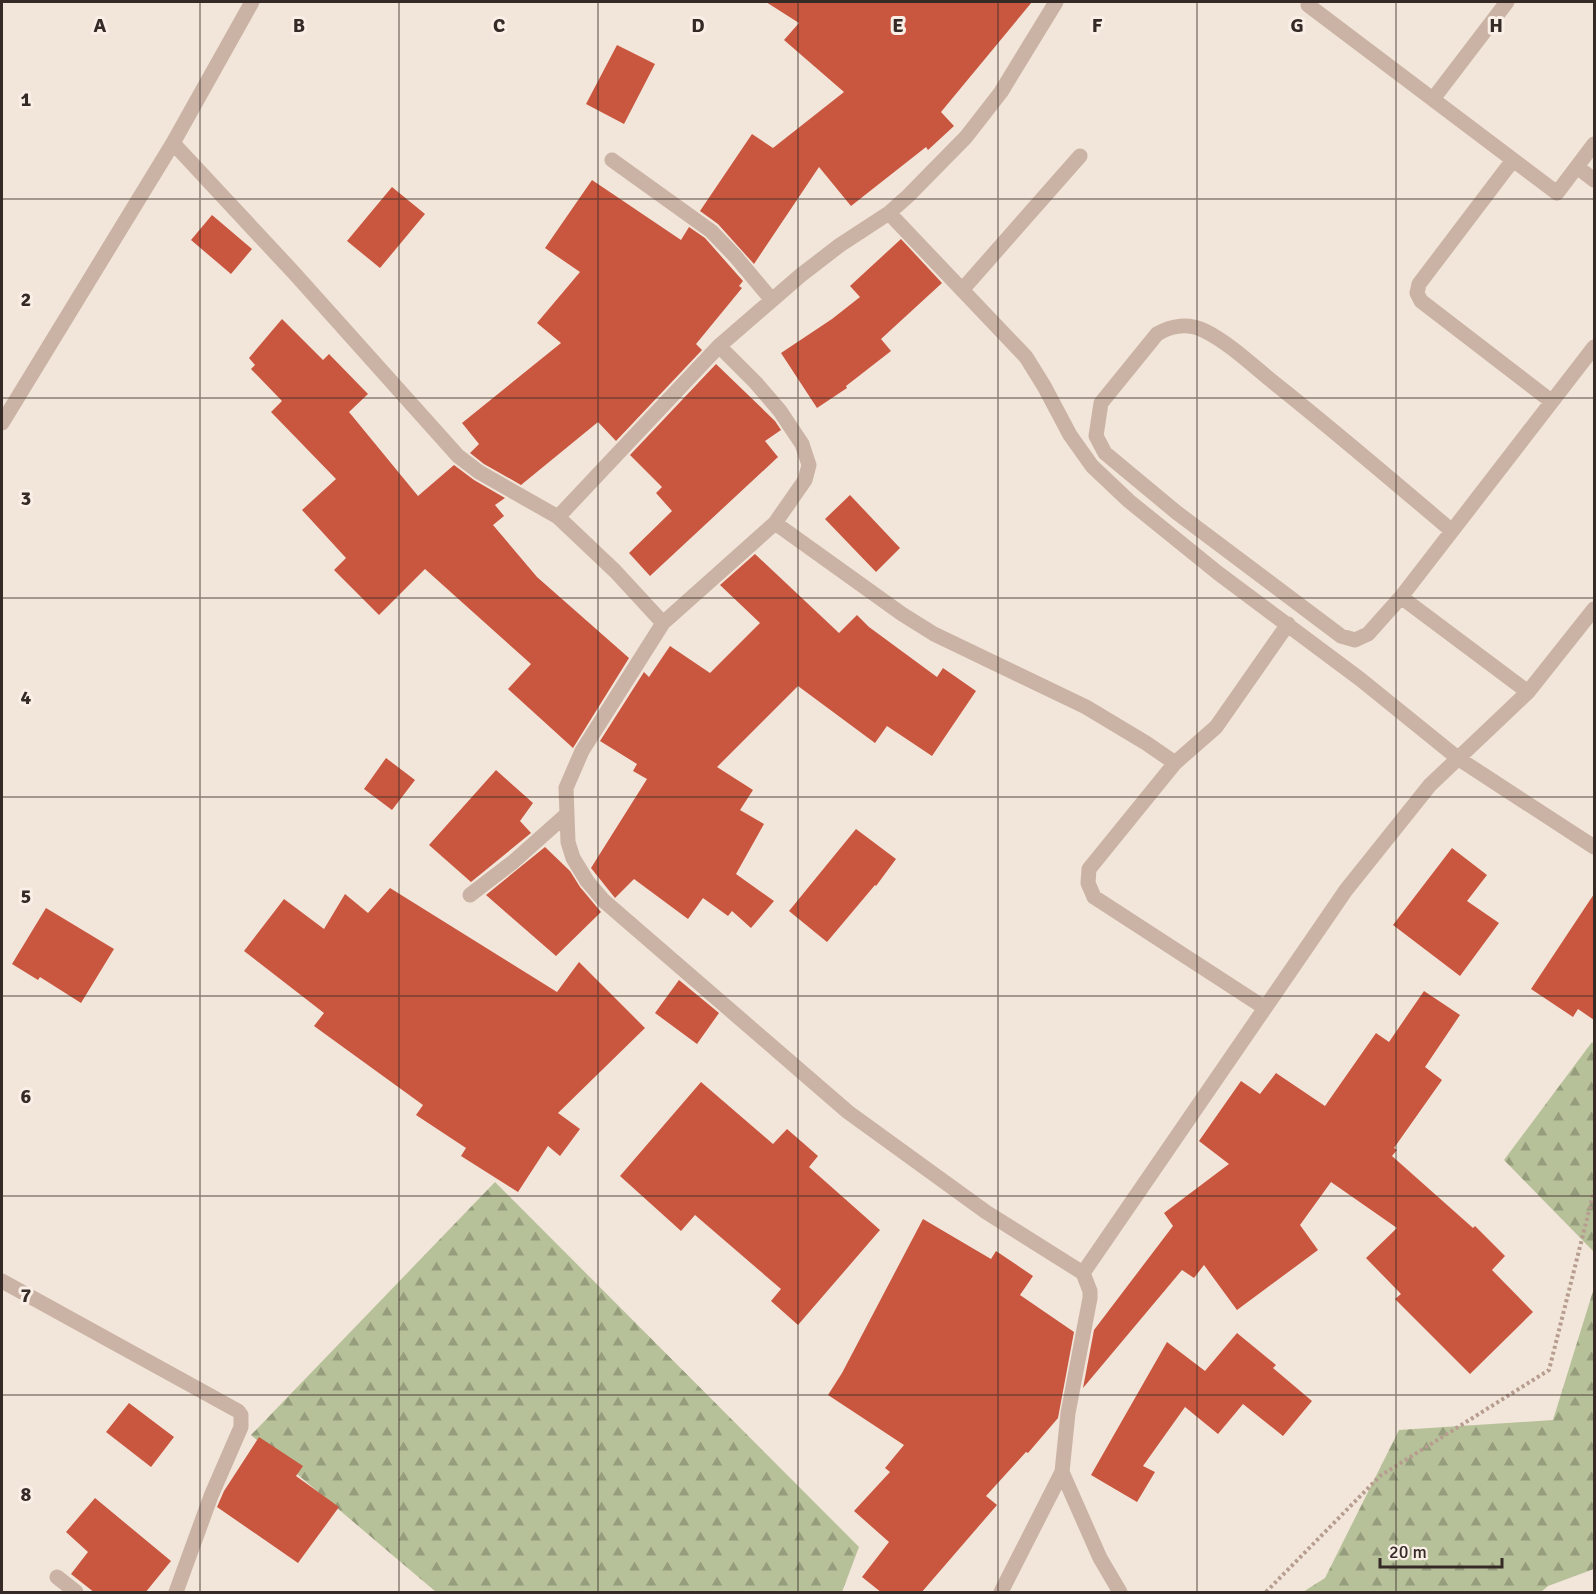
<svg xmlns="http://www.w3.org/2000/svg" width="1596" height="1594" font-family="Signika,sans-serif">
	<defs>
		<pattern id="forest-firs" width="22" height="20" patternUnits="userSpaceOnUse" patternTransform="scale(1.5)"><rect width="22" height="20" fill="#b7c199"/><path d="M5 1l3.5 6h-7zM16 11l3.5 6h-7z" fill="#969d7d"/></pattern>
	</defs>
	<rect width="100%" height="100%" fill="#f2e5d9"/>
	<path fill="url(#forest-firs)" d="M 1592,1042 L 1594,1044 L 1594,1252 L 1504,1160 Z
		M 495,1182 L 859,1547 L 842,1592 L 436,1592 L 251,1435 Z
		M 1594,1288 L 1594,1569 L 1548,1586 L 1541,1592 L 1303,1592 L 1325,1578 L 1399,1430 L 1553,1420 Z"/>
	<path fill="#c95740" d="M 766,2 L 1032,2 L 941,112 L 954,126 L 928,150 L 926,147 L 851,206 L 819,167 L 754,264 L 718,224 L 700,211 L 752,134 L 773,148 L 844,92 L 784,40 L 799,23 Z
		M 617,45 L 655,64 L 624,124 L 586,104 Z
		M 592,180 L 681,240 L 689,227 L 705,238 L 743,281 L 739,286 L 742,288 L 696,344 L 702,350 L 616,441 L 598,422 L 521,485 L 484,464 L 470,453 L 479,444 L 462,423 L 561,343 L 537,323 L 580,272 L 545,248 Z
		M 392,187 L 425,214 L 380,268 L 347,241 Z
		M 212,215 L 252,249 L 231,274 L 191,240 Z
		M 901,239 L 942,283 L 881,339 L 891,351 L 846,386 L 847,388 L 817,408 L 781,353 L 832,319 L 860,297 L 850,286 Z
		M 282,319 L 323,360 L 329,354 L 368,394 L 349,412 L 418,496 L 454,465 L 474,480 L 505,498 L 495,505 L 504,516 L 493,525 L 537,577 L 629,658 L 573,748 L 508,689 L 531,664 L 425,569 L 379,615 L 334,570 L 346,558 L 302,510 L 336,479 L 271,412 L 282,401 L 251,369 L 255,365 L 249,358 Z
		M 716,364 L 775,421 L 781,430 L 765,441 L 778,457 L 650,576 L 629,553 L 672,511 L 656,493 L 662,487 L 630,455 Z
		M 850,495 L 900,548 L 876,572 L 825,519 Z
		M 755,554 L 839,633 L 857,615 L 869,627 L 937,677 L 943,668 L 976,691 L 932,756 L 887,726 L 875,743 L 798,686 L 717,767 L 753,790 L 740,810 L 764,824 L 736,874 L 774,901 L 751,928 L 732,911 L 728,916 L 703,898 L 688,919 L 634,879 L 615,898 L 591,868 L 647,779 L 633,771 L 637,764 L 600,741 L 644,672 L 649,677 L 670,646 L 710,673 L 760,623 L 720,585 Z
		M 386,758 L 415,780 L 392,810 L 364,789 Z
		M 496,770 L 533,803 L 520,821 L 531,833 L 471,882 L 429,845 Z
		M 856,829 L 896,859 L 876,886 L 875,885 L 827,942 L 789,911 Z
		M 545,847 L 570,871 L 580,887 L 601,912 L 556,956 L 486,895 Z
		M 1452,848 L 1487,875 L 1467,901 L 1499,923 L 1460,976 L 1393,925 Z
		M 390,888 L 557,992 L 579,962 L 645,1028 L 558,1113 L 580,1129 L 560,1156 L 548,1146 L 518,1192 L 461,1156 L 466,1148 L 416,1115 L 423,1105 L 314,1026 L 324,1013 L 244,951 L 284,899 L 324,929 L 345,894 L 368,913 Z
		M 1594,894 L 1594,1020 L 1578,1009 L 1573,1017 L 1531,989 Z
		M 46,908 L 114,949 L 81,1003 L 40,977 L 38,980 L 12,964 Z
		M 679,980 L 719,1013 L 697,1044 L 655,1013 Z
		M 1424,991 L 1460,1015 L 1425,1067 L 1442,1080 L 1394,1148 L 1397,1150 L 1392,1156 L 1473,1228 L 1475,1226 L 1505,1256 L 1492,1270 L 1533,1312 L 1470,1374 L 1395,1299 L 1401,1294 L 1366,1258 L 1397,1228 L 1331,1182 L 1300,1225 L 1318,1250 L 1237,1310 L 1204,1265 L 1194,1278 L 1182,1270 L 1083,1388 L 1094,1330 L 1173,1226 L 1164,1213 L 1229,1164 L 1199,1141 L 1241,1081 L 1260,1094 L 1276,1073 L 1325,1106 L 1376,1033 L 1389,1042 Z
		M 701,1082 L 773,1144 L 787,1129 L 818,1156 L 809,1167 L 880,1230 L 798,1325 L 771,1301 L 781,1289 L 695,1215 L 681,1231 L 620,1176 Z
		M 923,1219 L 991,1259 L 996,1251 L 1033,1276 L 1020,1295 L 1074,1332 L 1058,1418 L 1028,1453 L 1026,1452 L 986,1496 L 997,1505 L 921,1593 L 882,1593 L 862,1577 L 889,1542 L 854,1511 L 890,1472 L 885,1468 L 904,1445 L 828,1395 L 842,1373 Z
		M 1237,1333 L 1276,1365 L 1273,1368 L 1312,1401 L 1283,1436 L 1243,1404 L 1218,1434 L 1185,1407 L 1143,1466 L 1155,1472 L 1137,1502 L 1091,1475 L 1167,1342 L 1205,1371 Z
		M 129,1403 L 174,1437 L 151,1467 L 106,1432 Z
		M 259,1437 L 303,1466 L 296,1476 L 339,1507 L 298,1563 L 217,1507 L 224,1491 Z
		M 95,1498 L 171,1561 L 145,1593 L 95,1593 L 71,1574 L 88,1552 L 66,1532 Z"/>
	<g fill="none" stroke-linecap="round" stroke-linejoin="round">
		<path stroke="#b69d8f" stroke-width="4" stroke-dasharray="3 3" stroke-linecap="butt" d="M 1266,1592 L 1380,1476 L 1549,1370 L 1594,1191"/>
		<path stroke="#cab3a5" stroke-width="15" d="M 252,2 L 173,143 L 295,274 L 458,456 L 479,472 L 558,517 L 615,571 L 663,623
			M 1056,2 L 1001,92 L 966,137 L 908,196 L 889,213 L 840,245 L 801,275 L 719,346 L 756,383 L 780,411 L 802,444 L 809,465 L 805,480 L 775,523 L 663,623 L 582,751 L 566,788 L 568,842 L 573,858 L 587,881 L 604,901 L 848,1112 L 986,1212 L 1083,1273
			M 1310,2 L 1308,5 L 1557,193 L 1594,144
			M 1433,99 L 1507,2
			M 612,160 L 711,231 L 735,256 L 771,299
			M 1513,160 L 1419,284 L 1417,293 L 1421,301 L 1551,401
			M 1577,167 L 1594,180
			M 889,213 L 1026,357 L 1044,386 L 1070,435 L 1092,466 L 1129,501 L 1218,573 L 1360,679 L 1459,759 L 1594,847
			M 962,290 L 1080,156
			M 2,423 L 173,143
			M 558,517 L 719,346
			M 775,523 L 902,614 L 934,634 L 1086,707 L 1146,743 L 1175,763 L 1216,727 L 1288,624
			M 1452,531 L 1401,597 L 1368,634 L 1355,640 L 1341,636 L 1176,512 L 1105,453 L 1096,436 L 1101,403 L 1157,334 C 1172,325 1189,323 1205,331 C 1231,344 1255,368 1278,386 C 1337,433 1394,482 1452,531 L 1594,347
			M 1401,597 L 1528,692 L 1594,609
			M 1175,763 L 1089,869 L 1088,883 L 1094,897 L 1265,1008
			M 470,895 L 513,862 L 567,814
			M 2,1281 L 238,1411 L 241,1415 L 241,1427 L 211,1496 L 176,1592
			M 1062,1472 L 1100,1558 L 1120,1592
			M 57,1577 L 76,1592
			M 1001,1592 L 1062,1472 L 1068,1413 L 1090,1298 L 1090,1291 L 1083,1273 L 1346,890 L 1430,785 L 1528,692"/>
	</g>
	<path fill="none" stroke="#362a27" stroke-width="1.5" stroke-opacity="0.55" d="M 200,2 L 200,1592M 399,2 L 399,1592M 598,2 L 598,1592M 798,2 L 798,1592M 998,2 L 998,1592M 1197,2 L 1197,1592M 1396,2 L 1396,1592M 2,199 L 1594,199M 2,398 L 1594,398M 2,598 L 1594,598M 2,797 L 1594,797M 2,996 L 1594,996M 2,1196 L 1594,1196M 2,1395 L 1594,1395"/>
	<g font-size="20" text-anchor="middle" font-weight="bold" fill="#362a27" stroke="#faefe6" stroke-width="6" stroke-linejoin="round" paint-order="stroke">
		<text x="100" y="32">A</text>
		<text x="299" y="32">B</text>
		<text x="499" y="32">C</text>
		<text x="698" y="32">D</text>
		<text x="898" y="32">E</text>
		<text x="1097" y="32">F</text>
		<text x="1297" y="32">G</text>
		<text x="1496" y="32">H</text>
		<text x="26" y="106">1</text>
		<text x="26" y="306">2</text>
		<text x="26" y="505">3</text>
		<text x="26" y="704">4</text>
		<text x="26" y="903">5</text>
		<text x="26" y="1103">6</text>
		<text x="26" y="1302">7</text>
		<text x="26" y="1501">8</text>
	</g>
	<rect width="1596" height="1594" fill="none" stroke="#362a27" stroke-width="6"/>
	<path d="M1380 1558v9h122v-9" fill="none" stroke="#362a27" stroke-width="3"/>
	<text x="1389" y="1558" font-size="18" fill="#362a27" stroke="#faefe6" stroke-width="4.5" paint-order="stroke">20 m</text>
</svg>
